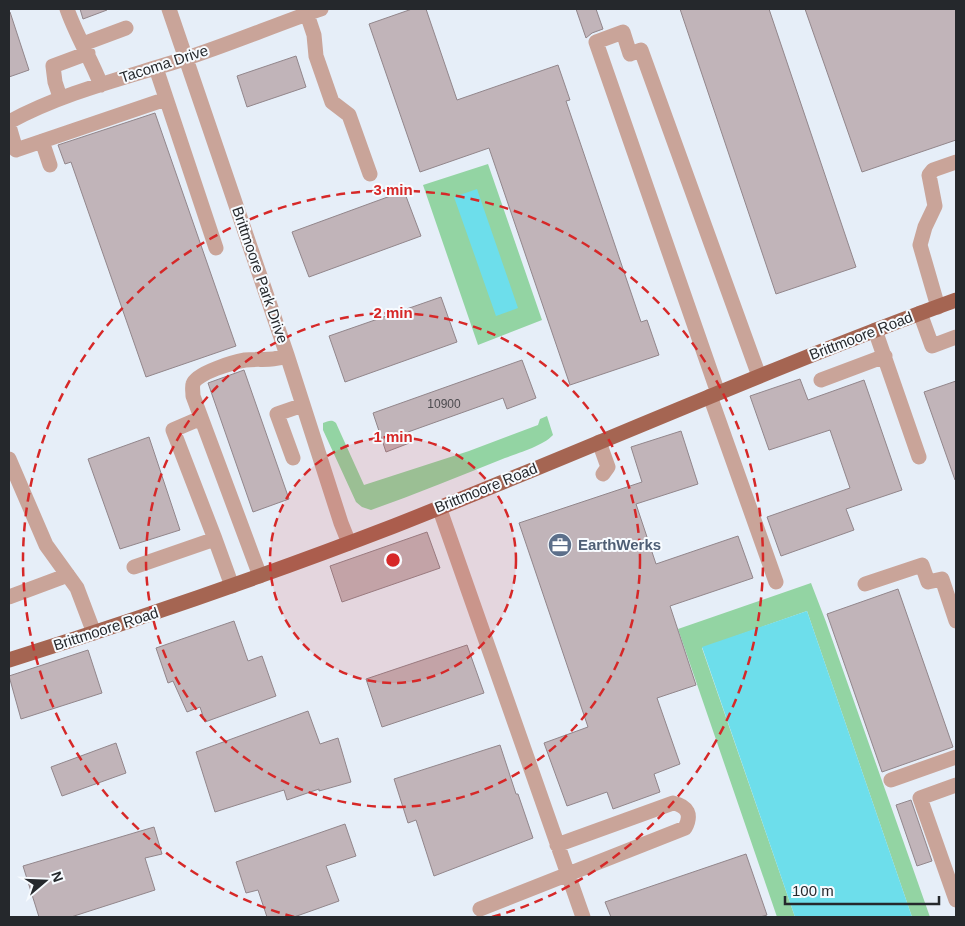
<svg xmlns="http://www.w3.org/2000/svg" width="965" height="926" font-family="Arial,sans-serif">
	<rect width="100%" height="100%" fill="#e6eef8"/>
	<path fill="#93d4a3" d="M 488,164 L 542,320 L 478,345 L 423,185 Z
		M 547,416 L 553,435 C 543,446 518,453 505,458 C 460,476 416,494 371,510 L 362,507 L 356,502 L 323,430 L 323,423 C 328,421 332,419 336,423 L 364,485 L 469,451 L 538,425 L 540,419 Z
		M 811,583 L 826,622 L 930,917 L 912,917 L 807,611 L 702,648 L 795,917 L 777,917 L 678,629 Z"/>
	<path fill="#6ddeeb" d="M 477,189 L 518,308 L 496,316 L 454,197 Z
		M 807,611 L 912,917 L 795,917 L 702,647 Z"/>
	<path fill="#c1b4b9" stroke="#92868b" d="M 80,9 L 107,9 L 107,10 L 83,19 Z
		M 412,9 L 426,9 L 457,100 L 558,65 L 570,100 L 566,101 L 641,322 L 647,320 L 659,355 L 570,385 L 489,148 L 420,172 L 369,24 Z
		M 576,9 L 596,9 L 603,29 L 592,33 L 586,38 Z
		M 680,9 L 769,9 L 856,267 L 776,294 Z
		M 805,9 L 956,9 L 956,140 L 862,172 Z
		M 10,12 L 29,70 L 9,77 L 9,13 Z
		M 296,56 L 306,87 L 247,107 L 237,76 Z
		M 155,113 L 236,346 L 146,377 L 71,162 L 65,164 L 58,145 Z
		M 404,191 L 421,236 L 309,277 L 292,232 Z
		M 441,297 L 457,342 L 345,382 L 329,336 Z
		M 522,360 L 536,398 L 507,409 L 503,398 L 408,432 L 412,442 L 386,452 L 373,413 Z
		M 244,370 L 289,499 L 253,512 L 208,383 Z
		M 800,379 L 808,400 L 864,380 L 902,490 L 846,509 L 854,530 L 781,556 L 767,517 L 850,488 L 830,430 L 769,450 L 750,396 Z
		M 956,381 L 956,480 L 955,480 L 924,392 Z
		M 681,431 L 698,484 L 636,504 L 656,564 L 738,536 L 753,578 L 670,606 L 696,685 L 657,698 L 680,764 L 654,774 L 660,792 L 613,809 L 607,792 L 567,806 L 544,743 L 588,727 L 519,523 L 642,482 L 631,447 Z
		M 149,437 L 180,530 L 120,549 L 88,459 Z
		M 427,532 L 440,568 L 342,602 L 330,566 Z
		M 898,589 L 953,747 L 882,772 L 827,614 Z
		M 234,621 L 248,661 L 262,656 L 276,696 L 205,722 L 200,707 L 187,712 L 173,681 L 168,683 L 156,648 Z
		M 467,645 L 484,693 L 382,727 L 366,679 Z
		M 88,650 L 102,693 L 21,719 L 9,676 Z
		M 308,711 L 320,744 L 338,738 L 351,782 L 319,791 L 319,789 L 287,800 L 284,790 L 215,812 L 196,752 Z
		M 116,743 L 126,773 L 62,796 L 51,767 Z
		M 500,745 L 516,794 L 518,794 L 533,838 L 434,876 L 416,820 L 408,823 L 394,779 Z
		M 911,800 L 932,861 L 917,866 L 896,805 Z
		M 345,824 L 356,856 L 326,866 L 339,901 L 294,917 L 267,917 L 258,890 L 246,893 L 236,862 Z
		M 154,827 L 162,854 L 145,858 L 155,890 L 71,917 L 39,917 L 23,866 Z
		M 746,854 L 767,915 L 760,917 L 611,917 L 605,902 Z"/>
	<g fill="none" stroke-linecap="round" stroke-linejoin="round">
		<path stroke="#c9a499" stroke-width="15" d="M 67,9 C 76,35 91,59 101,85
			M 169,9 L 287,355 L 341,523 L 349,543
			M 307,14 L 314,35 L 316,56 L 332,102 L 349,115 L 370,174
			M 83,44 L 126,28
			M 156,68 L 216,248
			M 60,97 L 55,82 L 53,66 L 88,53
			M 9,122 C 64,92 125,78 184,59 C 230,44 275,25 321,9
			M 9,126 L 16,150 L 166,99
			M 42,141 L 50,165
			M 938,307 L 920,245 L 925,227 L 935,206 L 929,175 L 933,170 L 956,162
			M 920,313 L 932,346 L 956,337
			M 875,330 L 919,457
			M 821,380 L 885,356
			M 718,393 L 596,42 L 623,32 L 630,54 L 641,50 L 759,376
			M 710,396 L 776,582
			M 201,418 L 173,430 L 215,539
			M 599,442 L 608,467 L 603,474
			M 293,458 L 277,414 L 303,405
			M 9,459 L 46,545 L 77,588 L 94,633
			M 439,507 L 583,917
			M 134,567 L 215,539 L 232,586
			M 260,576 L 193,396 C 193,392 192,387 193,384 C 196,373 234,362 245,360 C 260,358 273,362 287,355
			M 865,584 L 922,565 L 928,582 L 942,579 L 956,621
			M 9,597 L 68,575
			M 891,780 L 956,757
			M 956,785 L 920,798 L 956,900
			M 480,909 L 685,828 C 692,815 688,806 673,803 L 557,845"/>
		<path stroke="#a56552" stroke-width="15" d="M 9,660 C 139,619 267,575 394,526 C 582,452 766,369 956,300"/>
	</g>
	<circle cx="393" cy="560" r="123" fill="#d62828" fill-opacity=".12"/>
	<g fill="none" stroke="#d62828" stroke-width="2.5" stroke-dasharray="9 6">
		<circle cx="393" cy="560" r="123"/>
		<circle cx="393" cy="560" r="247"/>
		<path d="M294 917A370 370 0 1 1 492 917"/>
	</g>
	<defs>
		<g id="office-disc" transform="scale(1.25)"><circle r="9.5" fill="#5c6f8a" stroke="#f7fbff"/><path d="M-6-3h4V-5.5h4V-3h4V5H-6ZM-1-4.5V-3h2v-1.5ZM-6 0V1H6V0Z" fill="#fff"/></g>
	</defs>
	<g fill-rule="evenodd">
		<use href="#office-disc" x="560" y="545"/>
	</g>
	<g text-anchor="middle" stroke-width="4" stroke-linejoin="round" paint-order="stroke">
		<g font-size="12" fill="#4c4b4f">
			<text x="444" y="408">10900</text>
		</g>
		<g font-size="15" fill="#25282c" stroke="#f7fbff">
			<text transform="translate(164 64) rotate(-18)" y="5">Tacoma Drive</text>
			<text transform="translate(260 275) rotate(71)" y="5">Brittmoore Park Drive</text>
			<text transform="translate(861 336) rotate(-21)" y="5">Brittmoore Road</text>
			<text transform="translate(486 488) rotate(-22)" y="5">Brittmoore Road</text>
			<text transform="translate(106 629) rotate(-18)" y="5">Brittmoore Road</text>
		</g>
		<g font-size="15" font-weight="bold" fill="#4e5e75" stroke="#f7fbff" text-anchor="start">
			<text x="578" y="550">EarthWerks</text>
		</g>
	</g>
	<circle cx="393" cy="560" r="8" fill="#d62828" stroke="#f7fbff" stroke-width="2.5"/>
	<g font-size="15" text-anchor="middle" font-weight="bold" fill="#d62828" stroke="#f7fbff" stroke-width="4" stroke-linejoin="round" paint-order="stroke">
		<text x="393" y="195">3 min</text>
		<text x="393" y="318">2 min</text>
		<text x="393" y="442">1 min</text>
	</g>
	<rect width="965" height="926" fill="none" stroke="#25282c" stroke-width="20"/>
	<g transform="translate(45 881) rotate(71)" stroke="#f7fbff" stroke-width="4" paint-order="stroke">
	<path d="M0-4L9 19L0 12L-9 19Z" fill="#25282c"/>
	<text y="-8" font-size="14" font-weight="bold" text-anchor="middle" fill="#25282c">N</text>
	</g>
	<path d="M785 896v8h154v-8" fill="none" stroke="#25282c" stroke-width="2.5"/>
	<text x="792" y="896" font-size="15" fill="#25282c" stroke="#f7fbff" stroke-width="4" paint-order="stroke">100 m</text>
</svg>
